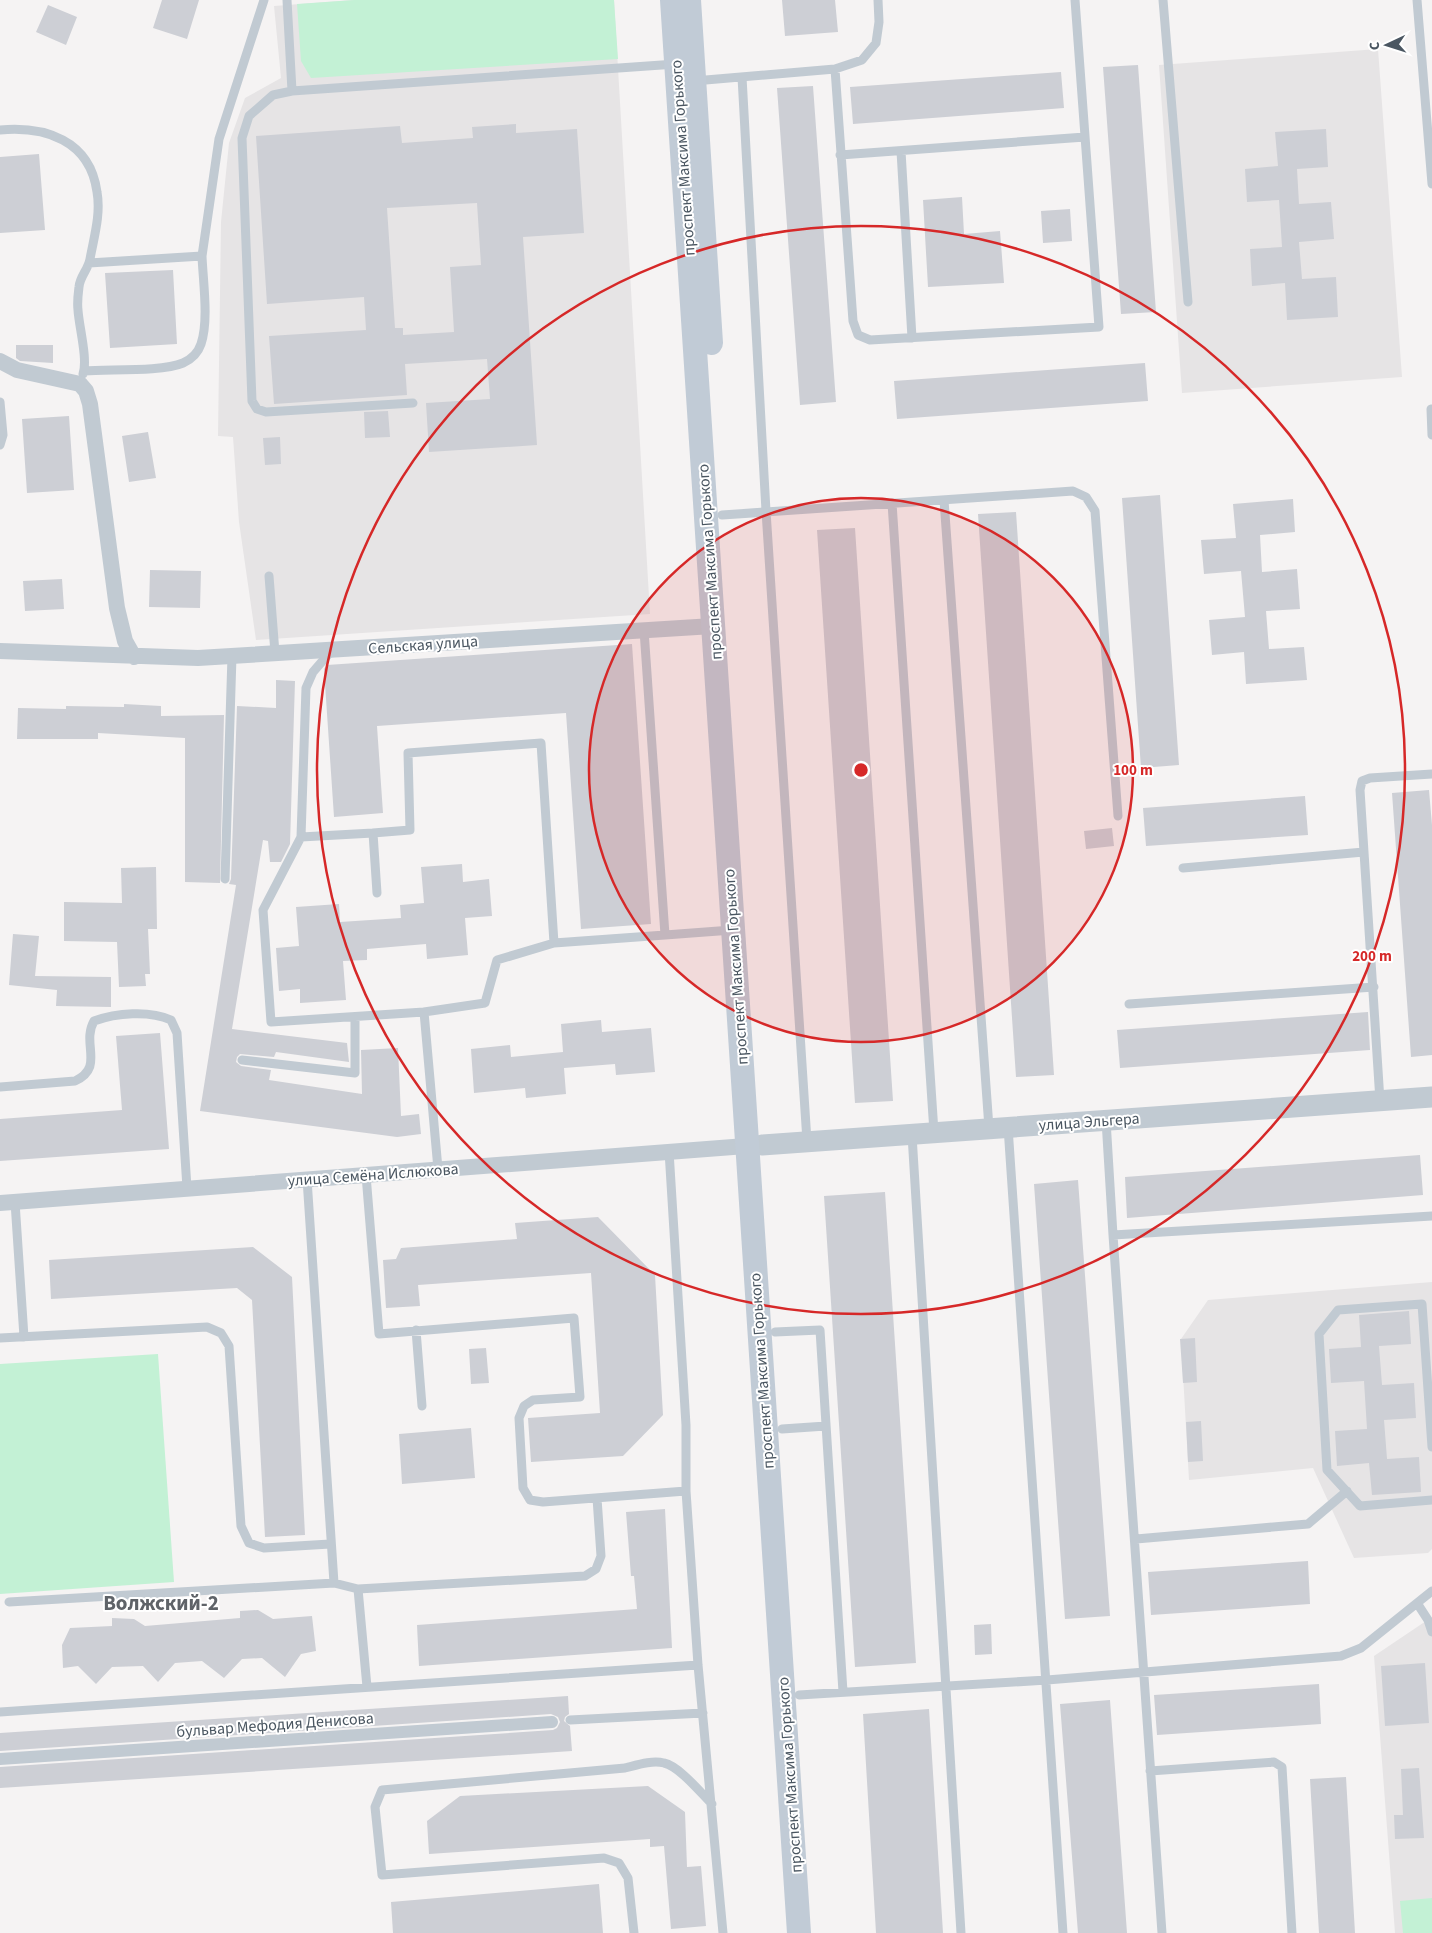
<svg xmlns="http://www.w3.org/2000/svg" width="1432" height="1933" font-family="'Source Sans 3',sans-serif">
	<rect width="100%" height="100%" fill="#f5f3f3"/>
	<path fill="#e6e4e5" d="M 354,0 L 614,0 L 650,614 L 256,640 L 239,522 L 233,437 L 218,436 L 221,222 L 229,143 L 245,98 L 281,78 L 274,6 Z
		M 1378,49 L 1402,377 L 1182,393 L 1159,65 Z
		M 1432,1282 L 1432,1549 L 1428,1553 L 1354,1558 L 1313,1468 L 1189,1480 L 1181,1339 L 1208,1300 Z
		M 1432,1617 L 1432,1933 L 1395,1933 L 1374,1656 Z"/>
	<path fill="#c3f1d5" d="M 354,0 L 614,0 L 618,59 L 311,78 L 301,61 L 297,4 Z
		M 158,1354 L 174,1582 L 0,1594 L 0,1364 Z
		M 1432,1898 L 1432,1933 L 1403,1933 L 1400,1901 Z"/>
	<path fill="#cdcfd5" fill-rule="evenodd" d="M 162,0 L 199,0 L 187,39 L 153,28 Z
		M 782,0 L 835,0 L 838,32 L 785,36 Z
		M 48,5 L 77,17 L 66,45 L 36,32 Z
		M 1138,65 L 1156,312 L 1121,314 L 1103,67 Z
		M 1061,72 L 1064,108 L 853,124 L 850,87 Z
		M 813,86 L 836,402 L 800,405 L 777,88 Z
		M 516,124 L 516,133 L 577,129 L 584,233 L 523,237 L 537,445 L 429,452 L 426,403 L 490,399 L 487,359 L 405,364 L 407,395 L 274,404 L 269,336 L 366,330 L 364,297 L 267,304 L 256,136 L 400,126 L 402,143 L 473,138 L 472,127 ZM 477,203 L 481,265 L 450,267 L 454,332 L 403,335 L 403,328 L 395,328 L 387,208 Z
		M 1326,129 L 1328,167 L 1297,169 L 1299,204 L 1331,202 L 1334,239 L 1299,242 L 1302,279 L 1336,277 L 1338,317 L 1287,320 L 1285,283 L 1252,286 L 1250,249 L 1282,247 L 1279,200 L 1247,202 L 1245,169 L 1278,166 L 1275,132 Z
		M 39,154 L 45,230 L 0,233 L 0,157 Z
		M 962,197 L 964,234 L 1000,231 L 1004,283 L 928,287 L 923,200 Z
		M 1070,209 L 1072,241 L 1043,243 L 1041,211 Z
		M 173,270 L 177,344 L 110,348 L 105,273 Z
		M 16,345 L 53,345 L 53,363 L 20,361 L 16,358 Z
		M 1145,363 L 1148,401 L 897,419 L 894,381 Z
		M 388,411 L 390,437 L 365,438 L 364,412 Z
		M 69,416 L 74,490 L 27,493 L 22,419 Z
		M 148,432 L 156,478 L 129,482 L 122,436 Z
		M 280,437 L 281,464 L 265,465 L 263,438 Z
		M 1160,495 L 1179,765 L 1141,768 L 1122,498 Z
		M 1293,499 L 1295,532 L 1260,535 L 1262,572 L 1297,569 L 1300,609 L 1266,611 L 1269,649 L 1304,647 L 1307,680 L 1246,684 L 1244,652 L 1212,655 L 1209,620 L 1245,617 L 1241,571 L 1204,574 L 1201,540 L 1236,538 L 1233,504 Z
		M 1016,512 L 1054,1075 L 1016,1077 L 978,514 Z
		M 855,528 L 893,1101 L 855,1103 L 817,530 Z
		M 150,570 L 201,571 L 200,608 L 149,607 Z
		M 62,579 L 64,609 L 25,611 L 23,581 Z
		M 632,644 L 651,924 L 581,929 L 566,713 L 377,726 L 383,813 L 334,817 L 324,669 L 327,665 Z
		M 276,680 L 295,681 L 290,844 L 281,862 L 270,862 L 268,841 L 263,840 L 232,1029 L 347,1043 L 349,1062 L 276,1052 L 274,1057 L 240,1054 L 237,1057 L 236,1062 L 241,1066 L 271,1070 L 269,1080 L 362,1094 L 361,1050 L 398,1048 L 401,1116 L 419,1114 L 421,1134 L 397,1137 L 200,1111 L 236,885 L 229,884 L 231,879 L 237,706 L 276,708 Z
		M 124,704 L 161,706 L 161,716 L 224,715 L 220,883 L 185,882 L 185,738 L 98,733 L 98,739 L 17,739 L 18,708 L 66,709 L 66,706 L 124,707 Z
		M 1429,790 L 1432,825 L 1432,1055 L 1411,1057 L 1392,793 Z
		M 1305,796 L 1308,835 L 1146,846 L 1143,808 Z
		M 1112,828 L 1114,846 L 1086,849 L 1084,831 Z
		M 462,864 L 463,882 L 489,879 L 492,916 L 465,918 L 468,955 L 427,959 L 426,944 L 367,949 L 367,960 L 343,961 L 346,1000 L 300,1003 L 300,989 L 279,991 L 276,948 L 299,946 L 296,907 L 339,904 L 340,922 L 401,918 L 400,905 L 424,903 L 421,867 Z
		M 156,867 L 157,929 L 148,929 L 150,974 L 145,974 L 146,986 L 119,987 L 117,942 L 64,941 L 64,902 L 122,903 L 121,868 Z
		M 13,934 L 39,936 L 35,976 L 111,977 L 111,1007 L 56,1006 L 57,990 L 9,985 Z
		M 1368,1012 L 1370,1050 L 1120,1068 L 1117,1030 Z
		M 601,1020 L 602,1032 L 651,1028 L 655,1072 L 616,1075 L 615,1064 L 564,1068 L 566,1094 L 526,1098 L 525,1088 L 474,1093 L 471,1049 L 510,1045 L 511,1057 L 563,1052 L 561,1024 Z
		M 160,1033 L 169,1149 L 0,1161 L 0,1119 L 122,1110 L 116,1036 Z
		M 1420,1155 L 1423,1195 L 1127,1218 L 1125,1177 Z
		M 1078,1180 L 1110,1616 L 1065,1619 L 1034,1184 Z
		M 885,1192 L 916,1663 L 855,1667 L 824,1196 Z
		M 598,1217 L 655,1275 L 663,1415 L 623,1456 L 531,1462 L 528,1418 L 600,1413 L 591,1273 L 418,1285 L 420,1306 L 386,1308 L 383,1260 L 396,1259 L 401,1248 L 517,1239 L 515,1223 Z
		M 253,1247 L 292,1277 L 305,1535 L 265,1537 L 252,1300 L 237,1288 L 51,1299 L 49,1260 Z
		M 1409,1311 L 1411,1344 L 1379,1346 L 1382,1385 L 1414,1383 L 1416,1418 L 1384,1420 L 1387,1459 L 1419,1457 L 1421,1492 L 1372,1495 L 1369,1463 L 1337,1466 L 1335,1431 L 1367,1429 L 1364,1381 L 1331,1383 L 1329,1349 L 1361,1347 L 1359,1315 Z
		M 1195,1338 L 1197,1382 L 1183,1383 L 1180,1339 Z
		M 486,1348 L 489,1383 L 471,1384 L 469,1349 Z
		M 1201,1421 L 1203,1461 L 1188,1462 L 1186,1422 Z
		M 471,1428 L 475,1478 L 402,1484 L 399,1434 Z
		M 665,1509 L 672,1648 L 419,1666 L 417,1625 L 637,1609 L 634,1576 L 631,1576 L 626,1512 Z
		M 1308,1561 L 1310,1604 L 1151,1615 L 1148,1572 Z
		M 258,1610 L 273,1619 L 312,1616 L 316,1651 L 301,1654 L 285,1677 L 262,1658 L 242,1659 L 224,1678 L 202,1661 L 175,1663 L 158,1682 L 143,1666 L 112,1667 L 96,1684 L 78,1666 L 63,1668 L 62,1645 L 70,1628 L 112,1626 L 112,1618 L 134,1619 L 145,1626 L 240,1618 L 240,1611 Z
		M 991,1624 L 992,1654 L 975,1655 L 974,1625 Z
		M 1425,1663 L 1429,1723 L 1385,1726 L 1381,1666 Z
		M 1319,1684 L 1321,1724 L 1157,1735 L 1154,1695 Z
		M 568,1696 L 569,1714 L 565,1717 L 564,1721 L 570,1726 L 572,1751 L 0,1788 L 0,1767 L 553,1730 L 557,1728 L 560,1722 L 558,1717 L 551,1714 L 0,1751 L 0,1733 Z
		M 1110,1700 L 1127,1933 L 1078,1933 L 1060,1704 Z
		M 929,1709 L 943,1933 L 876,1933 L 863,1714 Z
		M 1419,1768 L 1424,1838 L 1395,1839 L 1394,1815 L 1403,1815 L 1401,1769 Z
		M 1346,1777 L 1355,1933 L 1319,1933 L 1310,1779 Z
		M 648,1786 L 685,1812 L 687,1867 L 701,1866 L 706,1926 L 671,1929 L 664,1846 L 650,1847 L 650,1839 L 429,1854 L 427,1821 L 460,1796 Z
		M 599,1884 L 603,1933 L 393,1933 L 391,1902 Z"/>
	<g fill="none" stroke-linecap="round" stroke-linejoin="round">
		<path stroke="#c1cad2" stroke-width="9" d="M 287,0 L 292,91 L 676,64
			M 1163,0 L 1188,302
			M 1417,0 L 1432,184
			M 835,69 L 853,321 L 858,335 L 870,340 L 1099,327 L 1075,0
			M 742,77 L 766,511 L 807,1141
			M 694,81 L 835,69 L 862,60 L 876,43 L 879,22 L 878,0
			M 292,91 L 273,95 L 249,116 L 242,138 L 252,401 L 257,409 L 266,412 L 413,403
			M 0,130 C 45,126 90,140 97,192 C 101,214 94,237 90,259 C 88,270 80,276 79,287 C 78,295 77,302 78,310 C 79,327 88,359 83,374
			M 901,151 L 912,338
			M 840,155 L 1085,137
			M 202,256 L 219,139 L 264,0
			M 84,371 C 110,369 162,372 183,363 C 192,359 198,353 201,344 C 209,321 203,281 202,256 L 89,263
			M 0,402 L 3,435 L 0,445
			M 1431,409 L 1432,435
			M 944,500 L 989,1128
			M 892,503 L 934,1132
			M 722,515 L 1073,491 L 1086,497 L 1095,511 L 1118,816
			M 269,576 L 275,653
			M 644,630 L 665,935 L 732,930
			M 332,650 L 313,672 L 306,688 L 301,837 L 373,833 L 377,893
			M 373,833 L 410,830 L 408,753 L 541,743 L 554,943
			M 301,837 L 263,910 L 271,1022 L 424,1012
			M 1183,868 L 1364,852
			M 225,879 L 232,656
			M 1129,1004 L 1374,987
			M 242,1060 L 355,1073 L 355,1017
			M 0,1087 L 75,1081 C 105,1067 81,1044 94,1021 C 116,1013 149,1010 171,1020 L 177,1033 L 187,1188
			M 1380,1101 L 1360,790 L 1362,781 L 1370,778 L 1432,774
			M 1106,1120 L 1113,1235 L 1432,1216
			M 1008,1127 L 1063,1933
			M 912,1135 L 961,1933
			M 669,1151 L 686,1425 L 686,1491 L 698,1665 L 723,1933
			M 438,1169 L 424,1012 L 485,1003 L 497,960 L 554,943 L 665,935
			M 366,1175 L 379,1334 L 574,1318 L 580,1397 L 533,1400 L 524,1406 L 519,1418 L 523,1488 L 530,1500 L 543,1502 L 686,1491
			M 307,1179 L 334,1583
			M 15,1202 L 24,1337
			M 1113,1235 L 1162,1933
			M 416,1330 L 422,1406
			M 775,1332 L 820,1330 L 843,1692
			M 0,1338 L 207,1327 L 221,1333 L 229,1346 L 241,1526 L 249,1543 L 264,1548 L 330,1544
			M 782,1429 L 826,1426
			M 1432,1447 L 1422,1304 L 1338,1310 L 1319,1334 L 1327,1470 L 1360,1506 L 1432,1500
			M 1136,1539 L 1308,1524 L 1347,1491
			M 358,1589 L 367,1687
			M 9,1602 L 334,1583 L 358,1589 L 585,1576 L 596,1569 L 601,1556 L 597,1498
			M 1417,1603 L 1428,1620 L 1432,1632
			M 799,1695 L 1047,1680 L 1341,1656 L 1361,1648 L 1432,1591
			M 0,1712 L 698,1665
			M 570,1720 L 703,1713
			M 1150,1771 L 1274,1762 L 1282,1767 L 1292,1933
			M 634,1933 L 628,1878 L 619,1863 L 604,1858 L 382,1875 L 375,1807 L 382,1790 L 625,1768 C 637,1765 652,1760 664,1763 C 679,1766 701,1793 712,1804"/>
		<path stroke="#c1cad2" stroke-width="12" d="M 0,1759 L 552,1722"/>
		<path stroke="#c1cad2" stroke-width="16" d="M 0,361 L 17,370 L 80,384 L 86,391 L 90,404 L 117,608 L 125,641 L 134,657
			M 0,651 L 198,658 L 713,626
			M 0,1203 L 746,1146"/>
		<path stroke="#c1cad2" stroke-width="21" d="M 762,1145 L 1432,1097"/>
		<path stroke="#c1cbd6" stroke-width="24" d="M 672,0 L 799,1933
			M 689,0 L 711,343"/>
	</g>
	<circle cx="861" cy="770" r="272" fill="#d62828" fill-opacity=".12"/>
	<g fill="none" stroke="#d62828" stroke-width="2.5">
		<circle cx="861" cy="770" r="272"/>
		<circle cx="861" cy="770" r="544"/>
	</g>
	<g text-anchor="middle" stroke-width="4" stroke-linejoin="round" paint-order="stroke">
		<g font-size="16" fill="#4a5661" stroke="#fff">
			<text transform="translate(682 158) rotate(-94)" y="6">проспект Максима Горького</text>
			<text transform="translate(709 562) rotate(-94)" y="6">проспект Максима Горького</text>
			<text transform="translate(423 644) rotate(-4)" y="6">Сельская улица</text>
			<text transform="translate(735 967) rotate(-94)" y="6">проспект Максима Горького</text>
			<text transform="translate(1089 1121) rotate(-4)" y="6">улица Эльгера</text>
			<text transform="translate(373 1174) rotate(-4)" y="6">улица Семёна Ислюкова</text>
			<text transform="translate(761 1371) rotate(-94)" y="6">проспект Максима Горького</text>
			<text transform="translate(275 1724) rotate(-4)" y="6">бульвар Мефодия Денисова</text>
			<text transform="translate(789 1775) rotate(-94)" y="6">проспект Максима Горького</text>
		</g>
		<g font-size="21" font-weight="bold" fill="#5f6368" stroke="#fff">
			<text x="161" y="1610">Волжский-2</text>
		</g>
	</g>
	<circle cx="861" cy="770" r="8" fill="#d62828" stroke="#fff" stroke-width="2.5"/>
	<g font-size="15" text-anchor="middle" font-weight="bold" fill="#d62828" stroke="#fff" stroke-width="4" stroke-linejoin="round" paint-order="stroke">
		<text x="1133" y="775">100 m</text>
		<text x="1372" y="961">200 m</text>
	</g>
	<g transform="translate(1387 45) rotate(266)" stroke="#ffffff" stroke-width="4" paint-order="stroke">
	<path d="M0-4L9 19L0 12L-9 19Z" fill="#4a5661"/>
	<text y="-8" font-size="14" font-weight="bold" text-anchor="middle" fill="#4a5661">С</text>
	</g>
</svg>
